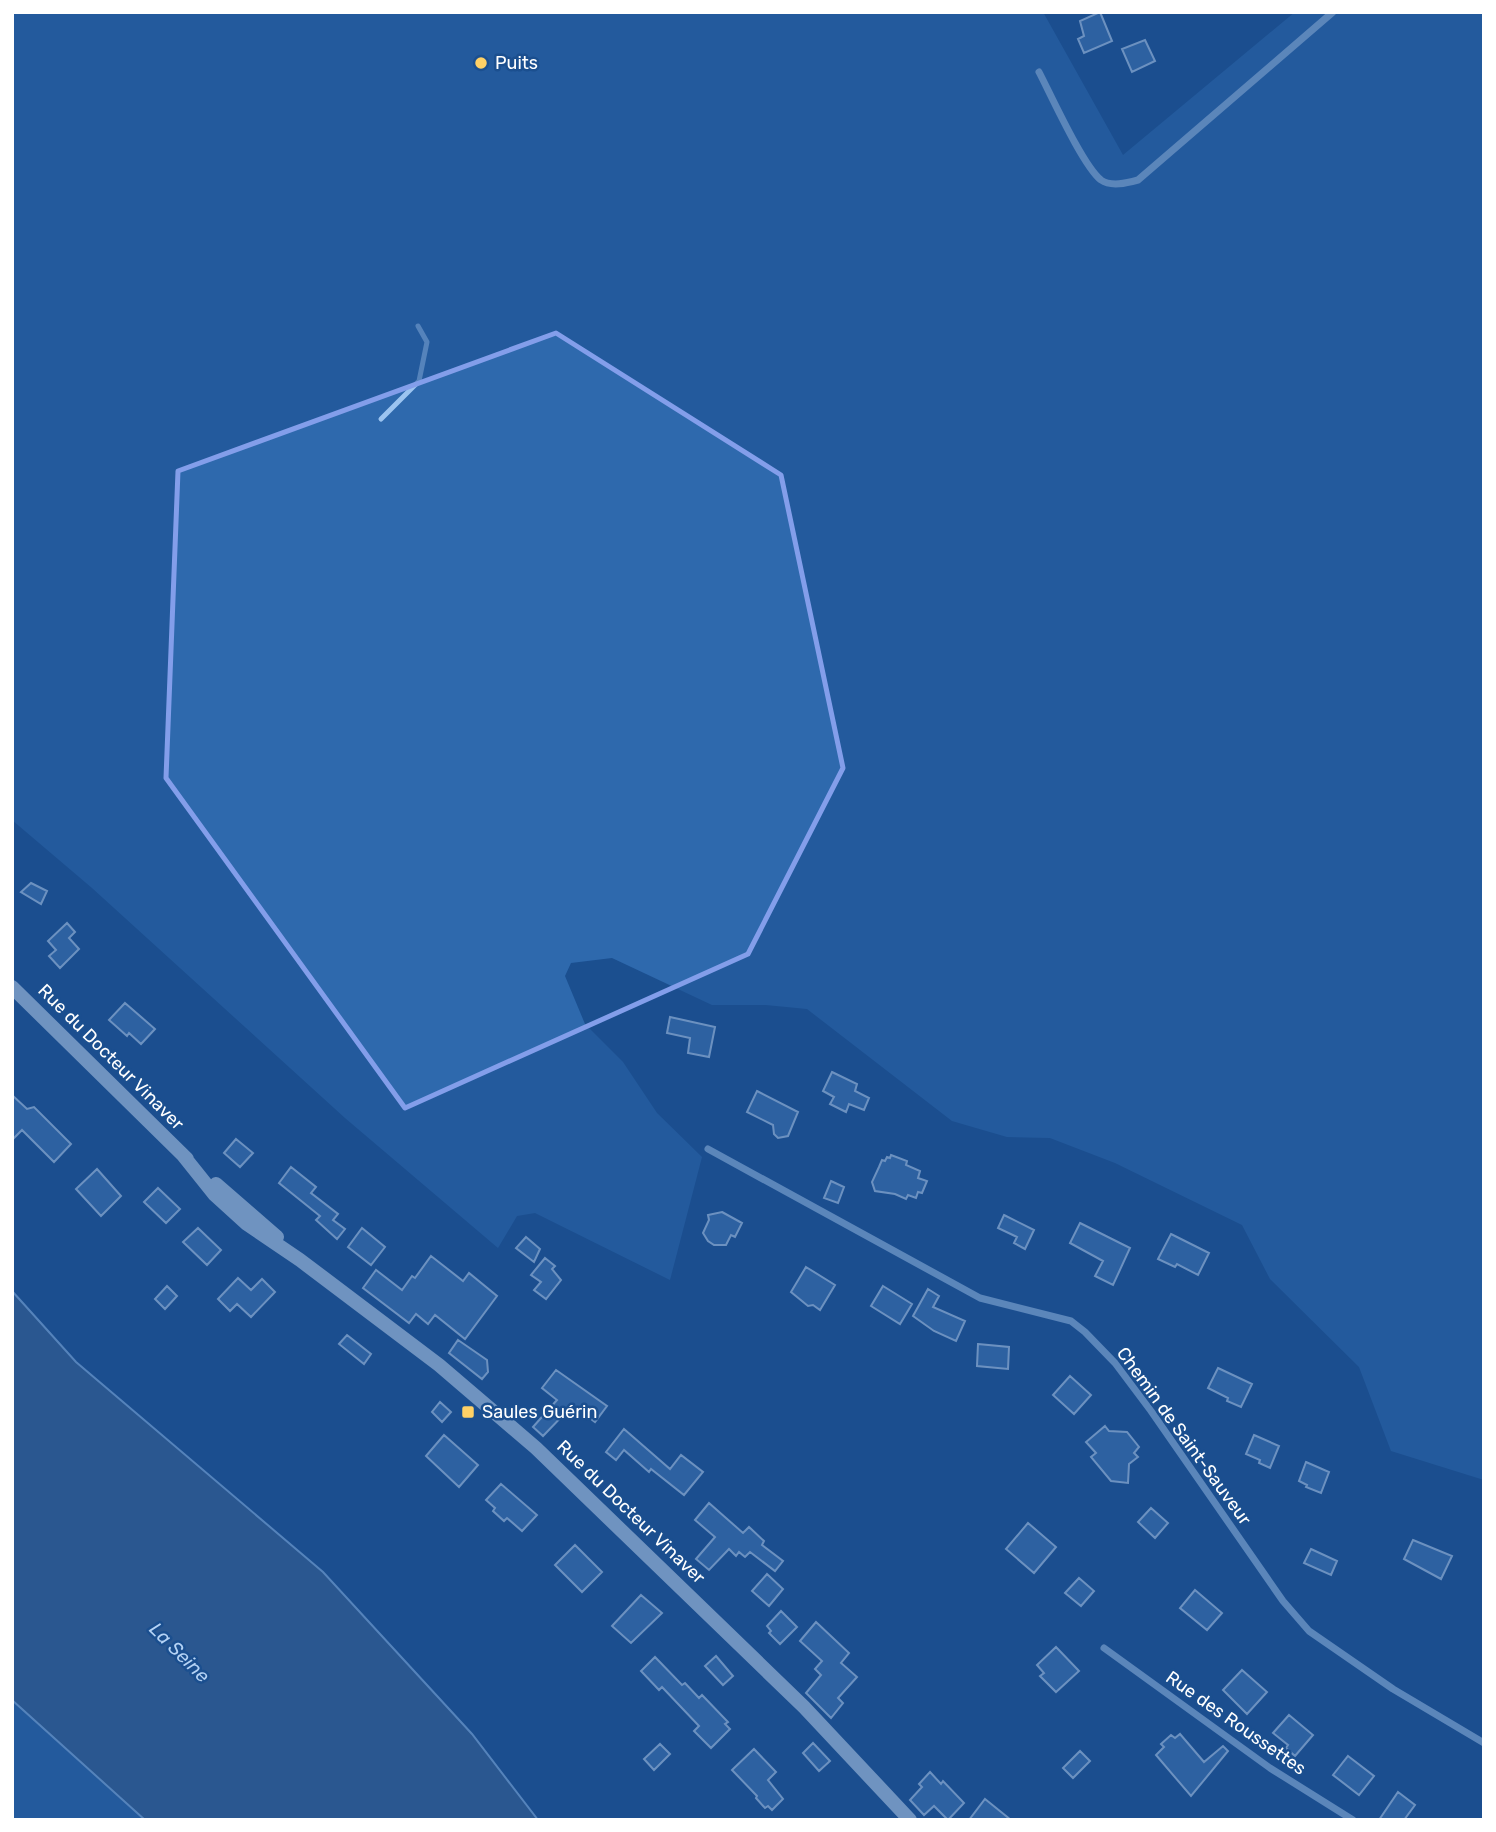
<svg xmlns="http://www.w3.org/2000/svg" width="1496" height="1832" font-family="Rubik,sans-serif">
	<rect width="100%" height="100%" fill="#1b4f8f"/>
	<path fill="#2e69ad" d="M 12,12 L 1043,12 L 1123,155 L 1295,12 L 1484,12 L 1484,1480 L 1391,1451 L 1359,1367 L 1270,1279 L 1242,1225 L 1115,1163 L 1050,1138 L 1007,1137 L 952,1121 L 807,1009 L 766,1005 L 712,1005 L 612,958 L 571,963 L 565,976 L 585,1024 L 623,1062 L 657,1113 L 702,1157 L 670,1280 L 535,1213 L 517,1216 L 498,1248 L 345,1118 L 92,888 L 12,820 Z
		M 12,1700 L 145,1820 L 12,1820 Z"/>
	<path fill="#3c6290" stroke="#9cc4f0" stroke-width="2" d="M 12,1291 L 76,1362 L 323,1572 L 472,1734 L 538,1820 L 145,1820 L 12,1700 Z"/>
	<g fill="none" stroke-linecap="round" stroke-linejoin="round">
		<path stroke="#9cc4f0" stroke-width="5" d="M 381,419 L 419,381 L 427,342 L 418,326"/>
	</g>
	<path fill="#4478b7" stroke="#cfe3fa" stroke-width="2" d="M 1100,12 L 1112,41 L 1084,53 L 1078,39 L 1084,36 L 1080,21 Z
		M 1145,40 L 1155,61 L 1132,72 L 1122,49 Z
		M 31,883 L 47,891 L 41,904 L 21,892 Z
		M 67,923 L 75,932 L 69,938 L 79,949 L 60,968 L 49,956 L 56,950 L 48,941 Z
		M 125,1003 L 155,1029 L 141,1044 L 129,1033 L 127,1036 L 109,1020 Z
		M 670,1017 L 715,1027 L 709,1057 L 688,1053 L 690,1038 L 667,1033 Z
		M 832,1072 L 857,1084 L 855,1091 L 869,1098 L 864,1110 L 849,1104 L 846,1112 L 830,1104 L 834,1097 L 823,1091 Z
		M 757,1091 L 798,1112 L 788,1136 L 778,1138 L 774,1134 L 773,1125 L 747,1112 Z
		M 12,1095 L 27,1109 L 34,1107 L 71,1144 L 54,1162 L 22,1130 L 12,1140 Z
		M 236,1139 L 253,1153 L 240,1167 L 224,1153 Z
		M 891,1155 L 907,1161 L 906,1165 L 920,1171 L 918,1178 L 927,1181 L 922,1193 L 918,1192 L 916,1198 L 908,1195 L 906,1199 L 895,1194 L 875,1191 L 872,1182 L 879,1167 L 882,1160 L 885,1161 L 887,1157 L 890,1158 Z
		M 291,1167 L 316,1187 L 311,1193 L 338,1214 L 333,1220 L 345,1229 L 337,1239 L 316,1220 L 320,1216 L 279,1183 Z
		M 97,1169 L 121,1196 L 101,1216 L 76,1189 Z
		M 831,1181 L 844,1187 L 838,1203 L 824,1198 Z
		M 158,1188 L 180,1209 L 166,1223 L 144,1202 Z
		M 722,1212 L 742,1223 L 735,1237 L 731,1235 L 726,1245 L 714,1245 L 708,1241 L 703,1233 L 709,1220 L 708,1215 Z
		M 1004,1215 L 1034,1230 L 1025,1249 L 1014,1243 L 1017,1237 L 998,1228 Z
		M 1080,1223 L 1130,1248 L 1113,1285 L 1095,1276 L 1103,1261 L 1070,1243 Z
		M 198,1228 L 221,1250 L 207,1265 L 183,1242 Z
		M 362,1228 L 385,1247 L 371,1265 L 348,1247 Z
		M 1171,1234 L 1209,1253 L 1198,1275 L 1177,1264 L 1175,1267 L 1158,1259 Z
		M 526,1237 L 540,1249 L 534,1262 L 516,1248 Z
		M 431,1256 L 463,1281 L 469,1273 L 497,1296 L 465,1339 L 435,1315 L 428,1324 L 416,1314 L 409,1323 L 363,1288 L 376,1270 L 402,1290 L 412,1276 L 415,1278 Z
		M 545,1258 L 555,1266 L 552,1269 L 561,1280 L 546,1299 L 534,1290 L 541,1282 L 531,1275 Z
		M 806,1267 L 835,1285 L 820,1310 L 813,1305 L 808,1306 L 791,1292 Z
		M 238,1278 L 251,1290 L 262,1279 L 275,1292 L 251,1317 L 237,1304 L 230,1311 L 218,1299 Z
		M 167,1286 L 177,1296 L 165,1309 L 155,1299 Z
		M 883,1286 L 912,1304 L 900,1324 L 871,1306 Z
		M 928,1289 L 939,1296 L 933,1307 L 965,1321 L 956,1341 L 934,1331 L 913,1316 Z
		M 347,1335 L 371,1354 L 364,1364 L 339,1344 Z
		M 458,1340 L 487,1360 L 488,1372 L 482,1379 L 449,1353 Z
		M 978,1344 L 1009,1347 L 1008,1369 L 977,1366 Z
		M 1218,1368 L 1252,1384 L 1241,1407 L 1227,1401 L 1228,1398 L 1208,1388 Z
		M 556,1370 L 607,1406 L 595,1422 L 578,1409 L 574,1415 L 568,1410 L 543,1436 L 533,1427 L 557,1400 L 542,1388 Z
		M 1070,1376 L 1091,1395 L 1074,1414 L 1053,1395 Z
		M 440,1402 L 451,1412 L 442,1422 L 432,1412 Z
		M 1105,1426 L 1109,1431 L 1127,1432 L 1139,1447 L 1134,1453 L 1138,1457 L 1129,1464 L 1128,1483 L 1111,1481 L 1091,1457 L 1096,1453 L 1086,1442 Z
		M 624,1429 L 670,1469 L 681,1455 L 703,1472 L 684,1495 L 651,1469 L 649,1472 L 624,1450 L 616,1460 L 606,1452 Z
		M 444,1435 L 478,1465 L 459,1487 L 426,1456 Z
		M 1254,1435 L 1279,1446 L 1270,1468 L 1259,1463 L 1260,1460 L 1246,1454 Z
		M 1306,1462 L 1329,1472 L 1321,1493 L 1306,1487 L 1307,1485 L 1299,1481 Z
		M 501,1484 L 537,1515 L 522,1531 L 507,1518 L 504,1521 L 493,1511 L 495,1508 L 486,1500 Z
		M 709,1503 L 743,1533 L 749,1527 L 764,1541 L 762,1545 L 783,1561 L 775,1571 L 750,1552 L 745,1557 L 739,1552 L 736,1556 L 729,1549 L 709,1570 L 696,1559 L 715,1537 L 695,1520 Z
		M 1151,1508 L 1168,1523 L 1155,1538 L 1138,1522 Z
		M 1028,1523 L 1056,1547 L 1034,1573 L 1006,1549 Z
		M 1413,1540 L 1452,1556 L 1441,1579 L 1404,1559 Z
		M 575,1545 L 602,1572 L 582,1592 L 555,1565 Z
		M 1311,1549 L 1337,1561 L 1331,1575 L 1304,1563 Z
		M 767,1574 L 783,1589 L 769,1606 L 752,1591 Z
		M 1079,1578 L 1094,1591 L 1081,1606 L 1065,1593 Z
		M 1195,1590 L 1222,1613 L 1207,1630 L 1180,1608 Z
		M 641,1595 L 662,1613 L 631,1643 L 612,1626 Z
		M 781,1611 L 797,1627 L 780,1644 L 769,1633 L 771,1631 L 767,1626 Z
		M 816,1622 L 849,1653 L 841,1663 L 857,1677 L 838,1698 L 843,1703 L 831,1718 L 806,1693 L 821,1675 L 815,1669 L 822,1661 L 800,1641 Z
		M 1056,1647 L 1079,1671 L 1056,1692 L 1040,1676 L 1044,1673 L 1037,1665 Z
		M 716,1656 L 733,1676 L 723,1685 L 705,1666 Z
		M 655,1657 L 682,1685 L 685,1683 L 699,1698 L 702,1695 L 728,1722 L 725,1724 L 730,1729 L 711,1748 L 694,1731 L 699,1726 L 662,1687 L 659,1690 L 641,1671 Z
		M 1242,1670 L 1267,1692 L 1247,1714 L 1223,1690 Z
		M 1289,1715 L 1313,1735 L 1295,1756 L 1286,1748 L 1288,1745 L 1273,1733 Z
		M 1180,1734 L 1204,1762 L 1223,1746 L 1228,1751 L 1191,1796 L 1156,1755 L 1164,1747 L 1161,1744 L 1171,1735 L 1175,1738 Z
		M 813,1743 L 830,1761 L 819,1771 L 803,1753 Z
		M 660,1744 L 670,1754 L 654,1770 L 644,1759 Z
		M 754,1749 L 776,1772 L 768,1780 L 783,1799 L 772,1810 L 768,1806 L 765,1808 L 756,1798 L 757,1796 L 732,1770 Z
		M 1080,1751 L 1090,1761 L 1073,1778 L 1063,1768 Z
		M 1348,1756 L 1374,1776 L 1359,1795 L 1333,1775 Z
		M 930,1772 L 941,1784 L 943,1781 L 964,1803 L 948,1820 L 934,1806 L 924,1815 L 910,1800 L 922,1787 L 919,1784 Z
		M 1398,1792 L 1415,1805 L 1404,1820 L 1379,1820 Z
		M 985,1799 L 1011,1820 L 969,1820 Z"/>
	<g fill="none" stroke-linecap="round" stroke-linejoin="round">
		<path stroke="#a9c9ee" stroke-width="7" d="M 1039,72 C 1051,95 1083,166 1101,180 C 1111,187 1127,183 1138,180 L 1333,12
			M 708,1149 L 980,1298 L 1071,1321 L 1085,1332 L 1115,1363 L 1151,1411 L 1283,1601 L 1309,1631 L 1393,1689 L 1484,1743
			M 1104,1648 L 1270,1768 L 1353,1820"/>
		<path stroke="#d6e6fa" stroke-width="14" d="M 12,987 L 187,1159
			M 182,1154 L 214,1194 L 247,1224 L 300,1260 L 439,1365 L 536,1448 L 804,1707 L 910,1820
			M 216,1184 L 277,1237"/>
	</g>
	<path d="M0 0H1496V1832H0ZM 556,333 L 781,475 L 843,768 L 748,954 L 405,1108 L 166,778 L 178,471 Z" fill="#1b4f8f" fill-opacity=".55" fill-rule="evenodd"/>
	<path fill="none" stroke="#839eea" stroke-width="5" stroke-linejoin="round" d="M 556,333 L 781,475 L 843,768 L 748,954 L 405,1108 L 166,778 L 178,471 Z"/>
	<g fill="#ffd166" stroke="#1b4f8f" stroke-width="2.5">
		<circle cx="481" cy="63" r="7"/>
		<rect x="461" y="1405" width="14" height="14" rx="3.5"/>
	</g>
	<g text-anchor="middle" stroke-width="5" stroke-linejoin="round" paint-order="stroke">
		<g font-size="18" fill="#fff" stroke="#1b4f8f" text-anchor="start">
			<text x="495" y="69">Puits</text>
			<text x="482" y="1418">Saules Guérin</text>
		</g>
		<g font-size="18" fill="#fff" stroke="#1b4f8f">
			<text transform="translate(111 1057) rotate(45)" y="6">Rue du Docteur Vinaver</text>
			<text transform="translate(1184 1436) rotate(54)" y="6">Chemin de Saint-Sauveur</text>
			<text transform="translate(631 1512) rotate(44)" y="6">Rue du Docteur Vinaver</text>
			<text transform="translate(1236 1723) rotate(35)" y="6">Rue des Roussettes</text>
		</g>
		<g font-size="19" font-style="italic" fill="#b5d3f5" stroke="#1b4f8f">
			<text transform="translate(180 1652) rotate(45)" y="7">La Seine</text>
		</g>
	</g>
	<rect width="1496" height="1832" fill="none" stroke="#ffffff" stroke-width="28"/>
</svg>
